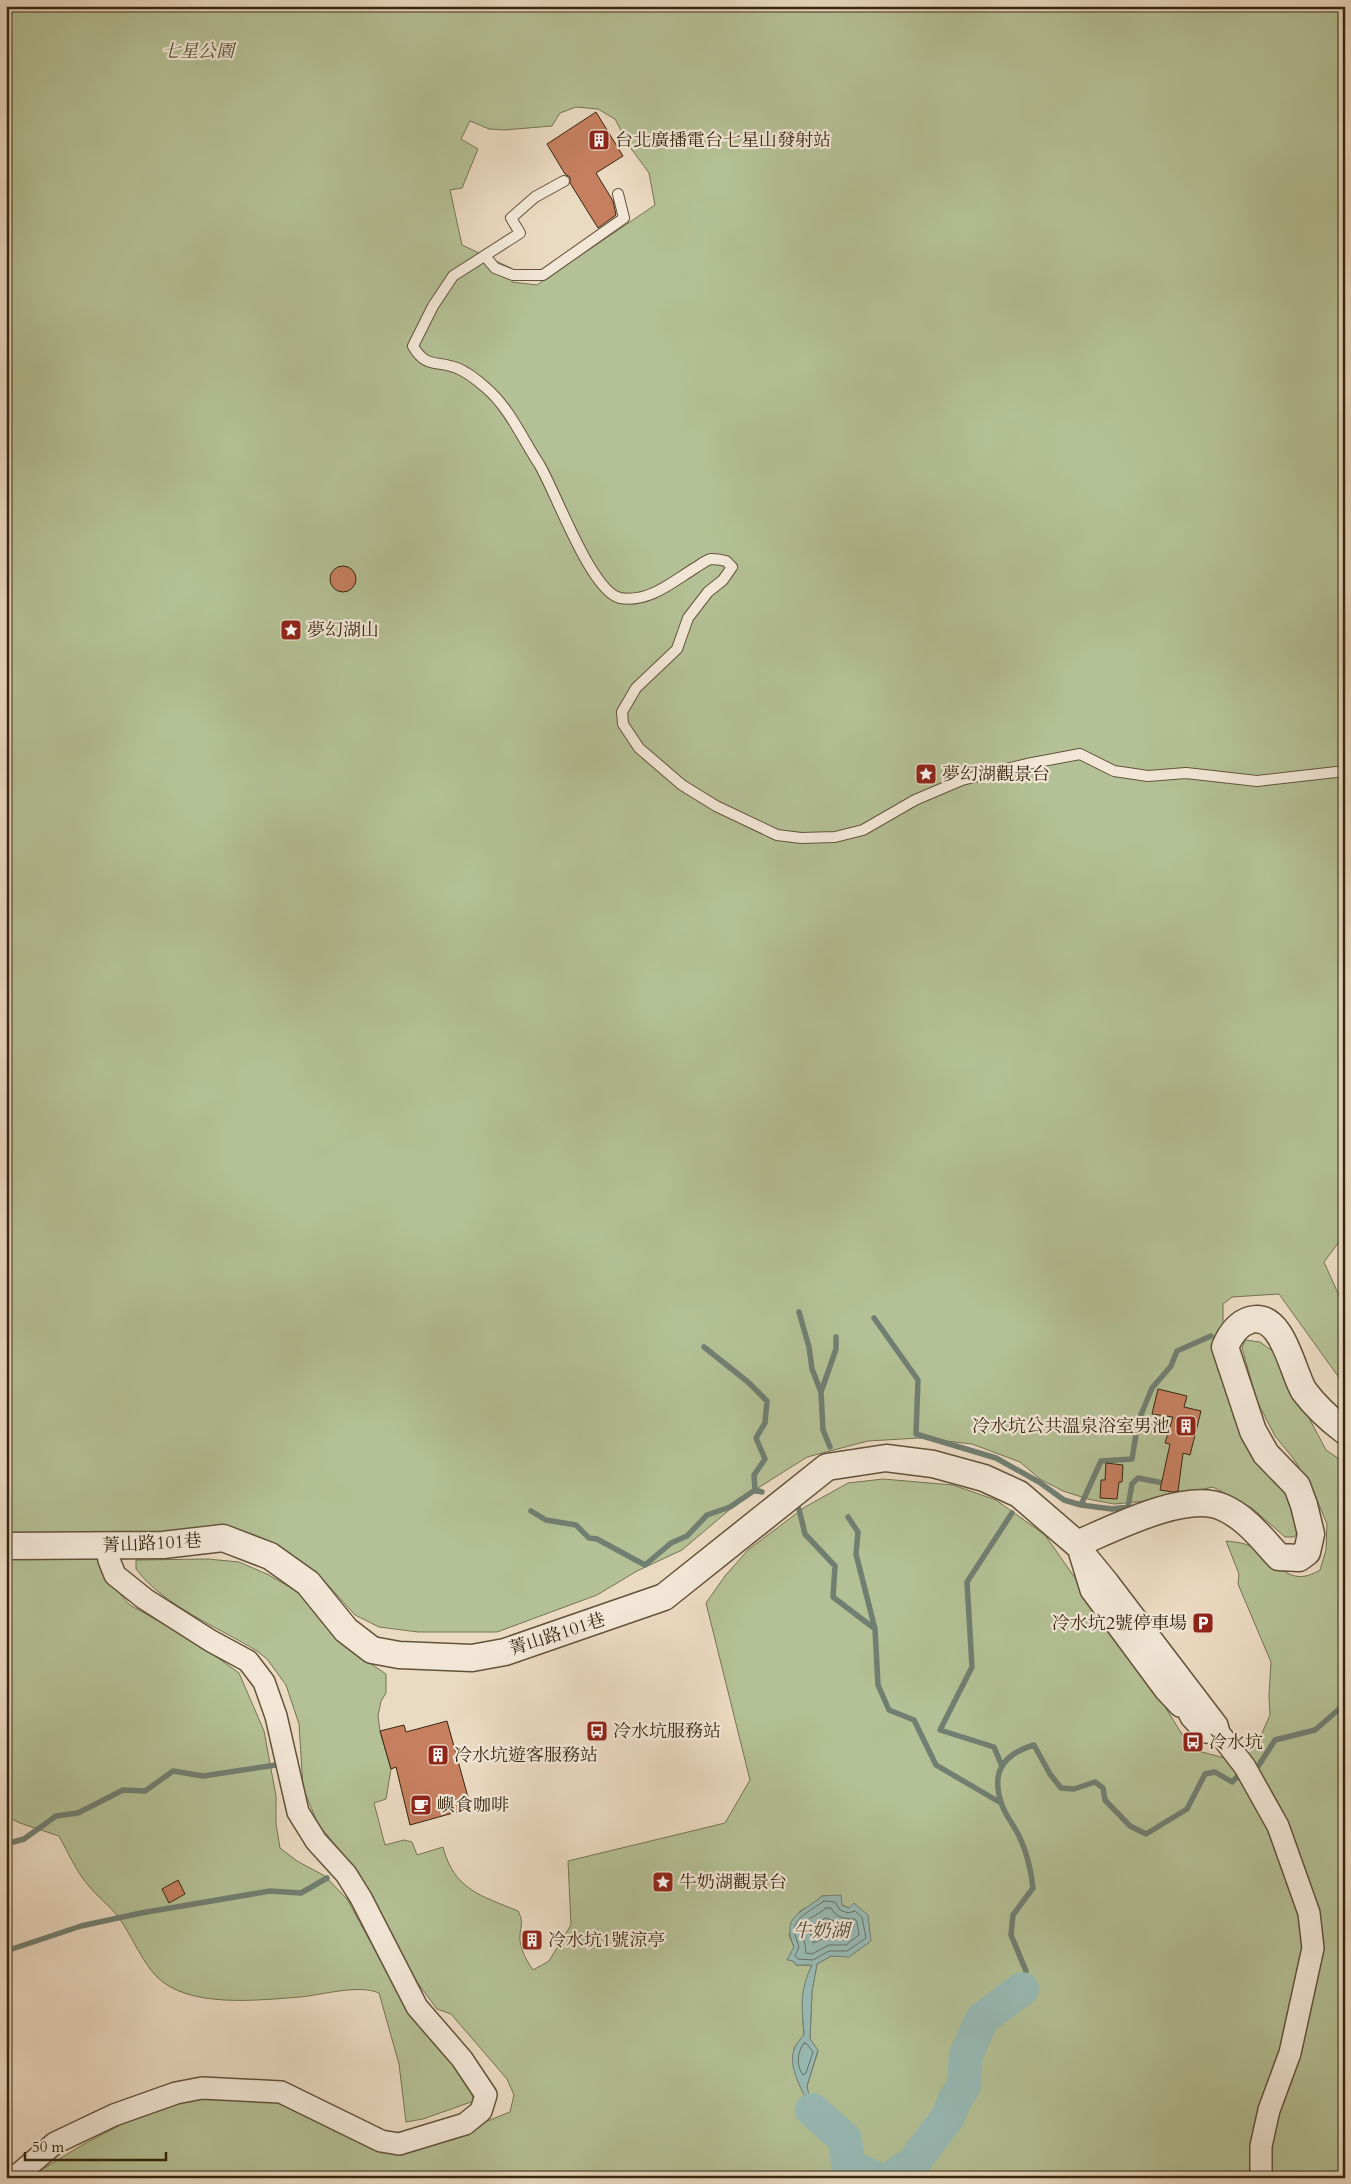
<svg xmlns="http://www.w3.org/2000/svg" width="1351" height="2184" font-family="Cardo,'Noto Serif TC',serif">
	<rect width="100%" height="100%" fill="#ebdac2"/>
	<filter id="stains"><feTurbulence type="fractalNoise" baseFrequency=".004" numOctaves="4"/><feColorMatrix values="0 0 0 0 .2 0 0 0 0 .09 0 0 0 0 .02 0 0 0 .5 -.17"/></filter>
	<radialGradient id="worn" r=".72"><stop offset=".6" stop-color="#630" stop-opacity="0"/><stop offset="1" stop-color="#630" stop-opacity=".3"/></radialGradient>
	<path fill="#b4c095" stroke="#757352" fill-rule="evenodd" d="M 6,6 L 1345,6 L 1345,1246 L 1339,1242 L 1324,1262 L 1345,1309 L 1345,1386 L 1279,1294 L 1232,1297 L 1223,1304 L 1223,1332 L 1294,1508 L 1299,1531 L 1294,1537 L 1285,1537 L 1252,1508 L 1213,1487 L 1148,1501 L 1114,1504 L 1088,1499 L 1063,1491 L 1040,1479 L 1020,1462 L 972,1444 L 919,1438 L 868,1441 L 807,1457 L 747,1495 L 682,1550 L 637,1571 L 597,1595 L 497,1632 L 418,1632 L 379,1627 L 355,1615 L 319,1575 L 267,1544 L 159,1533 L 97,1532 L 102,1574 L 130,1605 L 197,1643 L 239,1673 L 264,1731 L 276,1796 L 276,1824 L 280,1848 L 297,1861 L 325,1876 L 347,1899 L 382,1963 L 414,2014 L 466,2076 L 474,2101 L 423,2119 L 406,2122 L 399,2064 L 379,1993 C 358,1984 323,1995 300,1997 C 258,2000 188,2009 156,1976 C 144,1964 130,1934 120,1919 C 111,1906 97,1897 88,1885 C 76,1871 68,1852 59,1836 L 20,1823 L 6,1816 ZM 576,107 L 598,109 L 615,119 L 630,147 L 649,173 L 655,205 L 537,285 L 512,282 L 513,269 L 462,245 L 450,190 L 462,188 L 478,149 L 461,139 L 470,121 L 489,129 L 504,130 L 552,126 L 560,113 Z
		M 1245,1340 L 1260,1342 L 1274,1352 L 1326,1450 L 1345,1463 L 1345,2178 L 28,2178 L 84,2144 L 141,2114 L 191,2097 L 289,2102 L 378,2148 L 480,2124 L 510,2112 L 514,2095 L 507,2079 L 451,2014 L 437,2009 L 417,1982 L 392,1941 L 358,1872 L 318,1824 L 303,1788 L 299,1724 L 286,1685 L 267,1659 L 257,1651 C 218,1627 164,1606 136,1569 L 136,1560 L 208,1559 L 239,1562 L 269,1575 L 303,1595 L 323,1624 L 346,1647 L 386,1674 L 386,1693 L 381,1701 L 378,1716 L 380,1731 L 391,1769 L 386,1799 L 374,1803 L 385,1845 L 404,1840 L 412,1842 L 417,1855 L 443,1847 C 454,1890 482,1896 518,1911 C 525,1924 519,1928 520,1941 C 522,1953 527,1961 533,1970 L 549,1961 L 571,1925 L 568,1861 L 725,1823 L 750,1780 L 706,1603 L 725,1576 L 748,1550 L 805,1507 L 848,1483 L 883,1479 L 953,1485 L 996,1500 L 1045,1535 L 1164,1705 L 1191,1749 L 1228,1759 L 1259,1740 L 1270,1715 L 1269,1695 L 1271,1662 L 1238,1584 L 1239,1574 L 1226,1541 C 1235,1542 1245,1543 1253,1547 C 1276,1559 1288,1590 1320,1570 L 1326,1550 L 1327,1524 L 1312,1488 L 1293,1458 L 1275,1436 L 1257,1401 L 1242,1348 ZM 822,1896 L 833,1896 L 842,1905 L 849,1908 L 849,1956 L 831,1956 L 817,1964 L 812,1991 L 810,2039 L 818,2051 L 807,2086 L 811,2108 L 797,2079 L 794,2048 L 804,2035 C 802,2007 800,1991 812,1965 L 796,1965 L 793,1961 L 794,1947 L 789,1935 L 800,1911 L 813,1904 Z"/>
	<path fill="#98bab5" stroke="#717f72" d="M 841,1895 L 842,1905 L 849,1908 L 854,1903 L 868,1915 L 871,1941 L 849,1957 L 831,1956 L 817,1964 L 812,1991 L 810,2039 L 818,2050 L 807,2086 L 812,2110 C 804,2093 786,2067 795,2047 C 797,2043 801,2038 804,2035 C 802,2005 799,1993 812,1965 L 796,1965 L 793,1961 L 787,1960 L 794,1947 C 780,1915 803,1913 822,1896 Z"/>
	<g fill="none" stroke-linecap="round" stroke-linejoin="round">
		<path stroke="#677062" stroke-width="1" d="M 824,1901 L 835,1902 L 840,1910 L 848,1913 L 855,1911 L 862,1917 L 866,1938 L 847,1951 L 829,1951 L 813,1960 L 798,1959 L 795,1956 L 799,1947 C 798,1943 796,1939 795,1935 C 790,1918 813,1910 824,1901 Z
			M 826,1908 L 831,1908 C 836,1918 845,1919 855,1919 L 857,1922 L 859,1935 L 846,1945 L 829,1945 L 812,1954 L 806,1953 C 805,1950 806,1946 804,1941 C 796,1918 811,1921 826,1908 Z
			M 826,1918 L 850,1927 L 851,1932 L 843,1937 L 827,1937 L 813,1943 L 809,1929 Z
			M 804,2043 L 807,2044 L 813,2052 L 806,2073 L 803,2075 C 796,2066 797,2052 804,2043 Z"/>
		<path stroke="#717f72" stroke-width="5.5" d="M 799,1312 L 809,1347 L 812,1369 L 821,1392 L 823,1430 L 830,1447
			M 874,1318 L 918,1380 L 916,1434 L 996,1458 L 1039,1482 L 1064,1500 L 1081,1505 L 1112,1509 L 1128,1507 L 1132,1484 L 1138,1478 L 1168,1484
			M 704,1347 L 748,1382 L 767,1401 L 765,1423 L 756,1438 L 765,1459 L 754,1475 L 755,1490
			M 821,1392 L 836,1349 L 836,1337
			M 1081,1505 L 1101,1461 L 1132,1459 L 1138,1422 L 1152,1388 L 1171,1366 L 1177,1351 L 1211,1336
			M 799,1509 L 805,1534 L 835,1566 L 833,1597 L 875,1629
			M 531,1511 L 546,1520 L 576,1525 L 589,1538 L 597,1539 L 645,1565 L 671,1543 L 687,1536 L 707,1515 L 730,1507 L 755,1490 L 762,1492
			M 848,1517 L 858,1532 L 856,1554 L 875,1629 L 878,1685 L 889,1710 L 914,1720 L 936,1765 L 1001,1803
			M 1001,1764 L 994,1747 L 940,1730 L 972,1667 L 967,1582 L 1012,1513
			M 1259,1765 L 1275,1740 L 1315,1730 L 1345,1704
			M 6,1844 L 24,1839 L 56,1816 L 78,1813 L 123,1790 L 145,1791 L 173,1771 L 203,1776 L 276,1765
			M 6,1951 L 81,1926 L 141,1913 L 270,1891 L 301,1893 L 327,1878
			M 1022,1989 L 1026,1971 L 1011,1935 L 1013,1915 L 1033,1888 C 1031,1870 1027,1852 1019,1836 C 1014,1825 1004,1814 1001,1802 C 991,1771 1004,1754 1034,1745 L 1050,1774 L 1061,1788 L 1074,1789 L 1095,1782 L 1103,1788 L 1105,1800 L 1130,1826 L 1146,1834 L 1187,1809 L 1205,1774 L 1215,1772 L 1232,1782 L 1237,1777"/>
		<path stroke="#98bab5" stroke-width="34" d="M 812,2110 L 845,2139 L 848,2165 L 875,2178
			M 891,2178 L 913,2163 L 948,2117 L 954,2101 L 964,2086 L 966,2055 L 982,2019 L 1022,1989"/>
	</g>
	<path fill="#c68060" stroke="#36260e" d="M 596,112 L 623,156 L 596,173 L 613,201 L 616,215 L 598,228 L 570,183 L 570,177 L 565,174 L 547,144 Z
		M330 579a13 13 0 1 1 26 0a13 13 0 1 1-26 0Z
		M 1158,1389 L 1187,1396 L 1184,1407 L 1201,1411 L 1190,1455 L 1183,1453 L 1178,1491 L 1173,1492 L 1160,1490 L 1170,1444 L 1165,1443 L 1173,1417 L 1152,1414 Z
		M 1106,1463 L 1123,1465 L 1122,1482 L 1119,1482 L 1117,1499 L 1100,1498 L 1101,1480 L 1105,1480 Z
		M 447,1721 L 471,1808 L 410,1825 L 396,1767 L 391,1769 L 380,1731 L 404,1725 L 406,1732 Z
		M 178,1880 L 185,1894 L 169,1903 L 162,1889 Z"/>
	<g fill="none" stroke-linecap="round" stroke-linejoin="round">
		<g stroke="#63533b" stroke-width="12">
			<path id="service" d="M 564,181 L 535,197 L 511,218 L 520,233 L 453,276 L 433,306 L 413,346 C 426,369 437,360 457,368 C 467,372 477,380 485,387 C 509,407 522,438 539,464 C 555,490 591,592 620,598 C 649,603 672,582 695,568 C 700,565 706,560 711,559 C 716,559 722,560 726,561 L 732,567 L 723,580 L 708,592 L 688,618 L 677,649 L 636,688 L 622,712 L 623,724 L 639,748 L 682,785 L 716,806 L 777,835 L 801,838 L 835,837 L 863,830 L 915,800 L 962,780 L 1027,764 L 1080,754 L 1114,771 L 1148,776 L 1186,773 L 1257,781 L 1345,771
				M 485,256 L 495,268 L 513,275 L 543,275 L 624,218 L 618,194"/>
		</g>
		<g stroke="#63533b" stroke-width="24">
			<path id="minor" d="M 1077,1544 L 1108,1582 L 1217,1725 L 1219,1733 L 1245,1767 L 1278,1826 L 1309,1913 L 1313,1948 L 1290,2053 L 1269,2110 L 1261,2146 L 1261,2178
				M 1080,1554 L 1091,1590 L 1165,1690 L 1180,1706
				M 1176,1685 L 1191,1717 L 1205,1732 L 1219,1733
				M 14,2178 L 55,2143 L 114,2115 L 176,2093 L 202,2088 L 281,2092 L 381,2141 L 399,2144 L 465,2124 L 481,2111 L 486,2095 L 462,2059 L 417,2007 L 361,1898 L 346,1874 L 316,1841 L 298,1812 L 276,1716 L 264,1682 L 248,1661 L 211,1641 L 145,1599 L 115,1575 L 109,1560 L 106,1546"/>
		</g>
		<g stroke="#63533b" stroke-width="29">
			<path id="tertiary" d="M 6,1546 L 163,1545 L 223,1538 L 270,1556 L 308,1583 L 346,1630 L 372,1650 L 399,1655 L 472,1658 L 505,1652 L 664,1597 L 827,1467 L 886,1458 L 933,1464 L 984,1478 L 1019,1494 L 1077,1544 C 1112,1529 1185,1491 1222,1507 C 1246,1517 1262,1539 1279,1557 L 1299,1558 L 1307,1552 L 1311,1534 L 1304,1505 L 1297,1486 L 1266,1454 L 1253,1431 L 1225,1347 C 1230,1335 1237,1324 1250,1320 C 1283,1311 1292,1372 1304,1391 C 1316,1407 1329,1419 1345,1431"/>
		</g>
		<use href="#service" stroke="#f2e7d7" stroke-width="10"/>
		<use href="#minor" stroke="#f2e7d7" stroke-width="21"/>
		<use href="#tertiary" stroke="#f2e7d7" stroke-width="26"/>
	</g>
	<defs>
		<g id="building-square" transform="scale(1.125)"><rect x="-9" y="-9" width="18" height="18" rx="4" fill="#8f2418" stroke="#f2e7d7"/><path d="M-4-6H4V6H1V3H-1V6H-4ZM-2.5-4.3h1.7v1.8h-1.7ZM.8-4.3h1.7v1.8H.8ZM-2.5-1h1.7V.8h-1.7ZM.8-1h1.7V.8H.8Z" fill="#fff"/></g>
		<g id="sight-square" transform="scale(1.125)"><rect x="-9" y="-9" width="18" height="18" rx="4" fill="#8f2418" stroke="#f2e7d7"/><path d="M0-6L1.8-2.2L6-1.7L2.9 1.2L3.7 5.4L0 3.3L-3.7 5.4L-2.9 1.2L-6-1.7L-1.8-2.2Z" fill="#fff"/></g>
		<g id="parking-square" transform="scale(1.125)"><rect x="-9" y="-9" width="18" height="18" rx="4" fill="#8f2418" stroke="#f2e7d7"/><path d="M-3.5-5.5H1a3.5 3.5 0 0 1 0 7H-1V5.5H-3.5ZM-1-3.4V-.6H.8a1.4 1.4 0 0 0 0-2.8Z" fill="#fff"/></g>
		<g id="bus-square" transform="scale(1.125)"><rect x="-9" y="-9" width="18" height="18" rx="4" fill="#8f2418" stroke="#f2e7d7"/><path d="M-5-6H5V4H4V6H2V4H-2V6H-4V4H-5ZM-3.5-4V0h7V-4ZM-3.5 1.2v1.5H-2V1.2ZM2 1.2v1.5H3.5V1.2Z" fill="#fff"/></g>
		<g id="cafe-square" transform="scale(1.125)"><rect x="-9" y="-9" width="18" height="18" rx="4" fill="#8f2418" stroke="#f2e7d7"/><path d="M-5.5-4.5H6V0H3Q3 3.5 0 3.5H-2.5Q-5.5 3.5-5.5 0ZM3-3.2v2h1.7v-2ZM-6 4.5H4V6H-6Z" fill="#fff"/></g>
	</defs>
	<g fill-rule="evenodd">
		<use href="#building-square" x="599" y="140"/>
		<use href="#sight-square" x="291" y="630"/>
		<use href="#sight-square" x="926" y="774"/>
		<use href="#building-square" x="1186" y="1426"/>
		<use href="#parking-square" x="1203" y="1623"/>
		<use href="#bus-square" x="597" y="1731"/>
		<use href="#bus-square" x="1193" y="1742"/>
		<use href="#building-square" x="438" y="1755"/>
		<use href="#cafe-square" x="421" y="1805"/>
		<use href="#sight-square" x="663" y="1882"/>
		<use href="#building-square" x="532" y="1940"/>
	</g>
	<g text-anchor="middle" stroke-width="4.5" stroke-linejoin="round" paint-order="stroke">
		<g font-size="18" font-style="italic" fill="#564c30" stroke="#f2e7d7">
			<text x="198" y="57">七星公園</text>
		</g>
		<g font-size="18" fill="#36260e" stroke="#f2e7d7" text-anchor="start">
			<text x="615" y="146">台北廣播電台七星山發射站</text>
			<text x="307" y="636">夢幻湖山</text>
			<text x="942" y="780">夢幻湖觀景台</text>
			<text x="1170" y="1432" text-anchor="end">冷水坑公共溫泉浴室男池</text>
			<text x="1187" y="1629" text-anchor="end">冷水坑2號停車場</text>
			<text x="613" y="1737">冷水坑服務站</text>
			<text x="1209" y="1748">冷水坑</text>
			<text x="454" y="1761">冷水坑遊客服務站</text>
			<text x="437" y="1811">嶼食咖啡</text>
			<text x="679" y="1888">牛奶湖觀景台</text>
			<text x="548" y="1946">冷水坑1號涼亭</text>
		</g>
		<g font-size="18" fill="#36260e" stroke="#f2e7d7">
			<text transform="translate(152 1543) rotate(-3)" y="6">菁山路101巷</text>
			<text transform="translate(557 1634) rotate(-18)" y="6">菁山路101巷</text>
		</g>
		<g font-size="19" font-style="italic" fill="#4e4b38" stroke="#f2e7d7">
			<text x="821" y="1937">牛奶湖</text>
		</g>
	</g>
	<rect width="1351" height="2184" fill="none" stroke="#ebdac2" stroke-width="25"/>
	<rect x="8" y="8" width="1336" height="2169" fill="none" stroke="#36260e" stroke-width="2.5"/>
	<rect x="12" y="12" width="1326" height="2159" fill="none" stroke="#36260e"/>
	<path d="M25 2152v8h141v-8" fill="none" stroke="#36260e" stroke-width="2.5"/>
	<text x="32" y="2152" font-size="15" fill="#36260e" stroke="#f2e7d7" stroke-width="4" paint-order="stroke">50 m</text>
	<rect width="100%" height="100%" filter="url(#stains)"/>
	<rect width="100%" height="100%" fill="url(#worn)"/>
</svg>
